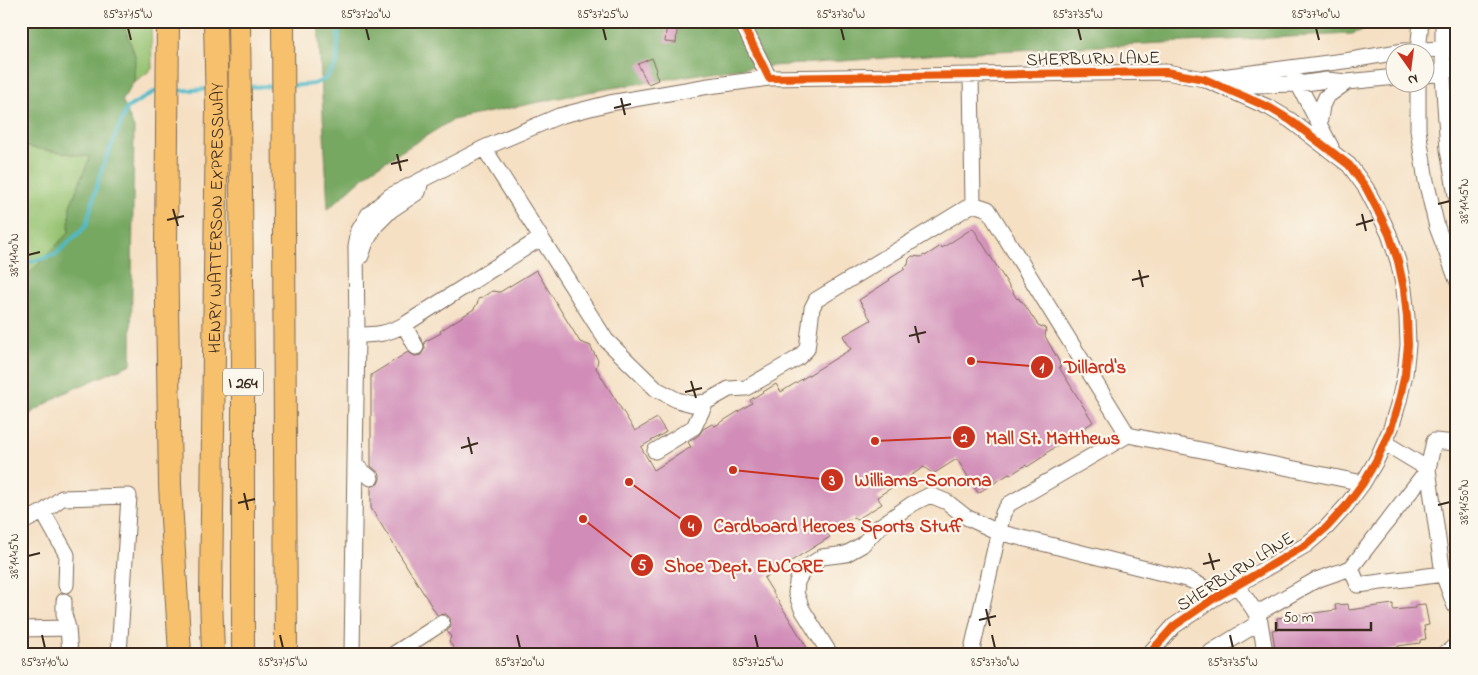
<svg xmlns="http://www.w3.org/2000/svg" width="1478" height="675" font-family="'Indie Flower',sans-serif">
	<rect width="100%" height="100%" fill="#fbf7ec"/>
	<filter id="ink" filterUnits="userSpaceOnUse"><feTurbulence type="fractalNoise" baseFrequency=".02" numOctaves="2"/><feDisplacementMap in="SourceGraphic" scale="10" xChannelSelector="R" yChannelSelector="G"/><feConvolveMatrix kernelMatrix="1 2 1 2 8 2 1 2 1" color-interpolation-filters="sRGB"/></filter>
	<filter id="wash" filterUnits="userSpaceOnUse"><feTurbulence type="fractalNoise" baseFrequency=".0096" numOctaves="4" result="noise"/><feDisplacementMap in="SourceGraphic" scale="20" xChannelSelector="R" yChannelSelector="G"/><feGaussianBlur stdDeviation="1.12" result="paint"/><feColorMatrix in="noise" values="0 0 0 0 0 0 0 0 0 0 0 0 0 0 0 0 0 1.4 0 .05"/><feComposite in="paint" operator="in"/></filter>
	<g filter="url(#wash)">
		<rect width="100%" height="100%" fill="#f5e0c4"/>
		<path fill="#94c270" stroke="#687647" d="M 122,21 L 151,21 L 152,69 L 134,82 L 135,55 Z
			M 21,146 L 90,157 L 70,206 L 69,232 L 29,275 L 21,274 Z"/>
		<path fill="#77a862" stroke="#596940" d="M 21,21 L 122,21 L 135,55 L 134,82 L 122,100 L 134,128 L 131,364 L 64,393 L 28,415 L 21,415 L 21,274 L 29,274 L 69,232 L 70,206 L 90,157 L 21,146 Z
			M 318,21 L 1388,21 L 1352,34 L 955,53 L 730,69 L 588,92 L 452,120 L 373,169 L 328,209 Z"/>
		<g fill="none" stroke-linecap="round" stroke-linejoin="round">
			<path stroke="#4db9c9" stroke-width="4" d="M 290,86 L 314,84 L 325,79 L 337,64 L 339,21
				M 247,87 L 275,86
				M 175,91 L 210,89
				M 21,265 L 56,254 L 86,226 L 101,171 L 127,108 L 154,92 L 160,91"/>
		</g>
		<g id="blocks">
			<path fill="#d18db8" d="M 667,21 L 678,21 L 676,43 L 665,42 Z
				M 652,58 L 657,70 L 655,71 L 658,80 L 648,84 L 638,64 Z
				M 973,228 L 1017,299 L 1019,298 L 1020,301 L 1022,301 L 1038,325 L 1045,328 L 1046,331 L 1045,336 L 1060,363 L 1059,364 L 1061,366 L 1059,367 L 1093,422 L 1062,442 L 1062,443 L 1046,453 L 1047,454 L 1027,467 L 1026,465 L 1010,475 L 1009,474 L 978,493 L 957,459 L 933,474 L 924,467 L 877,497 L 882,504 L 856,520 L 854,517 L 827,533 L 830,537 L 764,578 L 811,654 L 457,654 L 449,641 L 451,637 L 447,631 L 451,627 L 450,618 L 446,614 L 437,615 L 371,508 L 371,487 L 378,484 L 380,479 L 380,474 L 371,466 L 371,375 L 408,352 L 415,356 L 421,355 L 425,348 L 424,342 L 441,333 L 440,331 L 474,309 L 478,302 L 478,299 L 481,298 L 492,291 L 500,292 L 536,270 L 580,342 L 591,346 L 591,348 L 598,360 L 596,368 L 635,431 L 657,418 L 666,432 L 641,447 L 654,470 L 691,447 L 688,442 L 699,435 L 703,429 L 712,424 L 715,426 L 752,403 L 750,400 L 776,384 L 781,392 L 851,349 L 843,336 L 871,320 L 859,300 L 890,280 L 889,279 L 905,269 L 904,267 L 908,265 L 909,259 L 912,256 L 921,257 L 924,255 L 925,256 L 941,246 L 942,248 Z
				M 1348,604 L 1349,610 L 1393,604 L 1393,610 L 1415,608 L 1415,605 L 1425,604 L 1429,625 L 1424,626 L 1426,639 L 1420,640 L 1420,643 L 1398,646 L 1398,648 L 1362,654 L 1276,654 L 1272,630 L 1278,629 L 1277,618 L 1336,610 L 1335,605 Z"/>
		</g>
	</g>
	<g filter="url(#ink)">
		<use href="#blocks" fill-opacity="0" stroke="#7c6a58" stroke-width="1"/>
		<g fill="none" stroke-linecap="round" stroke-linejoin="round">
			<g stroke="#7c6a58" stroke-width="17">
				<path id="minor" d="M 741,21 L 769,78
					M 1443,21 L 1443,75 L 1448,150 L 1457,201
					M 1418,52 L 1421,21
					M 1426,75 L 1443,73 L 1457,65
					M 1294,76 L 1331,147
					M 1206,79 L 1351,60 L 1404,51 L 1443,49
					M 1418,82 L 1418,130 L 1426,181 L 1437,227 L 1457,280
					M 1224,84 L 1256,85 L 1298,84 L 1327,80 L 1347,82 L 1396,77
					M 1319,125 L 1322,106 L 1326,97 L 1347,82
					M 484,148 L 606,340 L 656,389 L 677,400 L 692,404 L 706,402 L 729,389 L 746,388 L 798,358 L 807,349 L 812,308 L 816,300 L 973,204 L 971,75
					M 973,204 L 988,209 L 1128,435 L 1363,483
					M 361,256 L 366,242 L 376,225 L 391,210 L 418,192 L 421,181
					M 404,325 L 416,347
					M 357,335 C 376,335 387,334 404,325 L 541,238
					M 1385,443 L 1428,469
					M 655,451 L 694,427 L 706,402
					M 355,465 L 371,478
					M 1428,469 L 1351,568 L 1358,585 L 1443,574 L 1455,606 L 1457,603
					M 43,512 L 62,498 L 129,496 L 119,654
					M 21,523 L 43,512 L 67,555 L 66,585
					M 1443,574 L 1428,469 L 1434,441 L 1457,443
					M 1237,585 L 1254,610 L 1263,610 L 1316,580 L 1351,568
					M 64,601 L 64,614 L 68,628
					M 1260,622 L 1265,652
					M 21,629 L 68,628 L 70,654
					M 1211,652 L 1260,622 L 1254,610
					M 352,654 L 357,335 L 356,246 L 359,230 L 368,215 L 390,196 L 484,148 L 559,116 L 610,103 L 709,86 L 769,78 L 1166,72 L 1204,79 L 1270,108 L 1290,120 L 1349,165 L 1366,188 L 1377,209 L 1389,234 L 1398,261 L 1404,289 L 1407,317 L 1408,345 L 1405,374 L 1399,401 L 1391,428 L 1377,459 L 1363,483 L 1346,506 L 1327,527 L 1306,545 L 1213,599 L 1174,626 L 1149,654
					M 394,654 L 442,623
					M 830,654 L 802,609 L 796,593 L 797,582 L 804,569 L 822,557 L 846,554 L 862,545 L 879,527 L 912,504 L 930,495 L 947,502 L 966,517 L 998,532 L 1190,580 L 1203,587 L 1213,599
					M 971,654 L 1003,513 L 1009,504 L 1128,435
					M 1443,654 L 1449,651 L 1457,644"/>
			</g>
			<g stroke="#7c6a58" stroke-width="24">
				<g id="highway">
					<path d="M 168,21 L 166,245 L 170,485 L 180,654"/>
					<path d="M 239,21 L 243,362 L 243,654"/>
					<path d="M 283,21 L 286,654"/>
					<path id="s1" d="M 213,654 L 211,596 L 217,111 L 215,21"/>
				</g>
			</g>
			<use href="#minor" stroke="#fff" stroke-width="15"/>
			<use href="#highway" stroke="#f7c06c" stroke-width="22"/>
			<g stroke="#fbf7ec" stroke-width="11">
				<path id="cycleway" d="M 741,21 L 769,78 L 1166,72 L 1204,79 L 1270,108 L 1290,120 L 1349,165 L 1366,188 L 1377,209 L 1389,234 L 1398,261 L 1404,289 L 1407,317 L 1408,345 L 1405,374 L 1399,401 L 1391,428 L 1377,459 L 1363,483 L 1346,506 L 1327,527 L 1306,545 L 1213,599 L 1174,626 L 1149,654"/>
			</g>
			<use href="#cycleway" stroke="#e8590c" stroke-width="8"/>
		</g>
	</g>
	<path fill="none" stroke="#3b2a1e" stroke-width="2" d="M 128,28 L 131,40M 366,28 L 369,40M 603,28 L 606,40M 841,28 L 844,40M 1078,28 L 1081,40M 1316,28 L 1319,40M 621,98 L 625,115M 614,108 L 631,104M 397,154 L 401,171M 391,164 L 408,160M 1438,204 L 1450,201M 173,209 L 178,226M 1362,214 L 1366,231M 167,220 L 184,216M 1356,225 L 1373,220M 28,255 L 40,252M 1139,270 L 1143,287M 1132,280 L 1149,276M 915,326 L 919,343M 909,336 L 926,332M 691,381 L 696,398M 685,392 L 702,388M 468,437 L 472,454M 461,448 L 478,443M 244,493 L 248,510M 238,503 L 255,499M 1438,505 L 1450,502M 1209,553 L 1214,570M 28,556 L 40,553M 1203,564 L 1220,560M 986,609 L 990,626M 979,620 L 996,616M 42,635 L 45,648M 280,635 L 283,648M 517,635 L 520,648M 755,635 L 758,648M 992,635 L 995,648M 1230,635 L 1233,648"/>
	<g text-anchor="middle" stroke-width="4.5" stroke-linejoin="round" paint-order="stroke">
		<rect fill="#fbf7ec" stroke="#75685c" stroke-width="1" x="223" y="368.5" width="40" height="27" rx="4"/>
		<g font-size="16" font-weight="bold" fill="#3b2a1e">
			<text x="243" y="388">I 264</text>
		</g>
		<g font-size="18" fill="#3b2a1e" stroke="#fbf7ec">
			<text transform="translate(1093 58) rotate(-1)" y="6">SHERBURN LANE</text>
			<text dy="6" stroke="none"><textPath href="#s1" startOffset="436">HENRY WATTERSON EXPRESSWAY</textPath></text>
			<text transform="translate(1235 571) rotate(-32)" y="6">SHERBURN LANE</text>
		</g>
	</g>
	<path fill="none" stroke="#c8321e" stroke-width="2" d="M971 361L1042 367M875 441L964 437M733 470L832 480M629 482L691 526M583 519L642 565"/>
	<g fill="#c8321e" stroke="#fbf7ec" stroke-width="2">
		<circle cx="971" cy="361" r="5"/>
		<circle cx="875" cy="441" r="5"/>
		<circle cx="733" cy="470" r="5"/>
		<circle cx="629" cy="482" r="5"/>
		<circle cx="583" cy="519" r="5"/>
		<circle cx="1042" cy="367" r="12"/>
		<circle cx="964" cy="437" r="12"/>
		<circle cx="832" cy="480" r="12"/>
		<circle cx="691" cy="526" r="12"/>
		<circle cx="642" cy="565" r="12"/>
	</g>
	<g font-size="15" text-anchor="middle" font-weight="bold" fill="#fff">
		<text x="1042" y="372">1</text>
		<text x="964" y="442">2</text>
		<text x="832" y="485">3</text>
		<text x="691" y="531">4</text>
		<text x="642" y="570">5</text>
	</g>
	<g font-size="19" text-anchor="middle" font-weight="bold" fill="#c8321e" stroke="#fbf7ec" stroke-width="4.5" stroke-linejoin="round" paint-order="stroke">
		<text x="1095" y="373">Dillard's</text>
		<text x="1053" y="444">Mall St. Matthews</text>
		<text x="923" y="486">Williams-Sonoma</text>
		<text x="838" y="532">Cardboard Heroes Sports Stuff</text>
		<text x="744" y="572">Shoe Dept. ENCORE</text>
	</g>
	<rect width="1478" height="675" fill="none" stroke="#fbf7ec" stroke-width="55"/>
	<g transform="translate(1410 68) rotate(166)"><circle r="24" fill="#fbf7ec" stroke="#aea59a"/>
	<path d="M0-4L9 19L0 12L-9 19Z" fill="#c8321e"/>
	<text y="-8" font-size="14" font-weight="bold" text-anchor="middle" fill="#3b2a1e">N</text>
	</g>
	<path d="M1276 622v8h95v-8" fill="none" stroke="#3b2a1e" stroke-width="2.5"/>
	<text x="1283" y="622" font-size="15" fill="#3b2a1e" stroke="#fbf7ec" stroke-width="4" paint-order="stroke">50 m</text>
	<rect x="28" y="28" width="1422" height="620" fill="none" stroke="#3b2a1e" stroke-width="2"/>
	<g font-size="12" text-anchor="middle" fill="#3b2a1e">
		<text x="128" y="18">85°37'15"W</text>
		<text x="366" y="18">85°37'20"W</text>
		<text x="603" y="18">85°37'25"W</text>
		<text x="841" y="18">85°37'30"W</text>
		<text x="1078" y="18">85°37'35"W</text>
		<text x="1316" y="18">85°37'40"W</text>
		<text transform="translate(1464 201) rotate(-90)" y="4">38°14'45"N</text>
		<text transform="translate(14 255) rotate(-90)" y="4">38°14'40"N</text>
		<text transform="translate(1464 502) rotate(-90)" y="4">38°14'50"N</text>
		<text transform="translate(14 556) rotate(-90)" y="4">38°14'45"N</text>
		<text x="45" y="666">85°37'10"W</text>
		<text x="283" y="666">85°37'15"W</text>
		<text x="520" y="666">85°37'20"W</text>
		<text x="758" y="666">85°37'25"W</text>
		<text x="995" y="666">85°37'30"W</text>
		<text x="1233" y="666">85°37'35"W</text>
	</g>
</svg>
